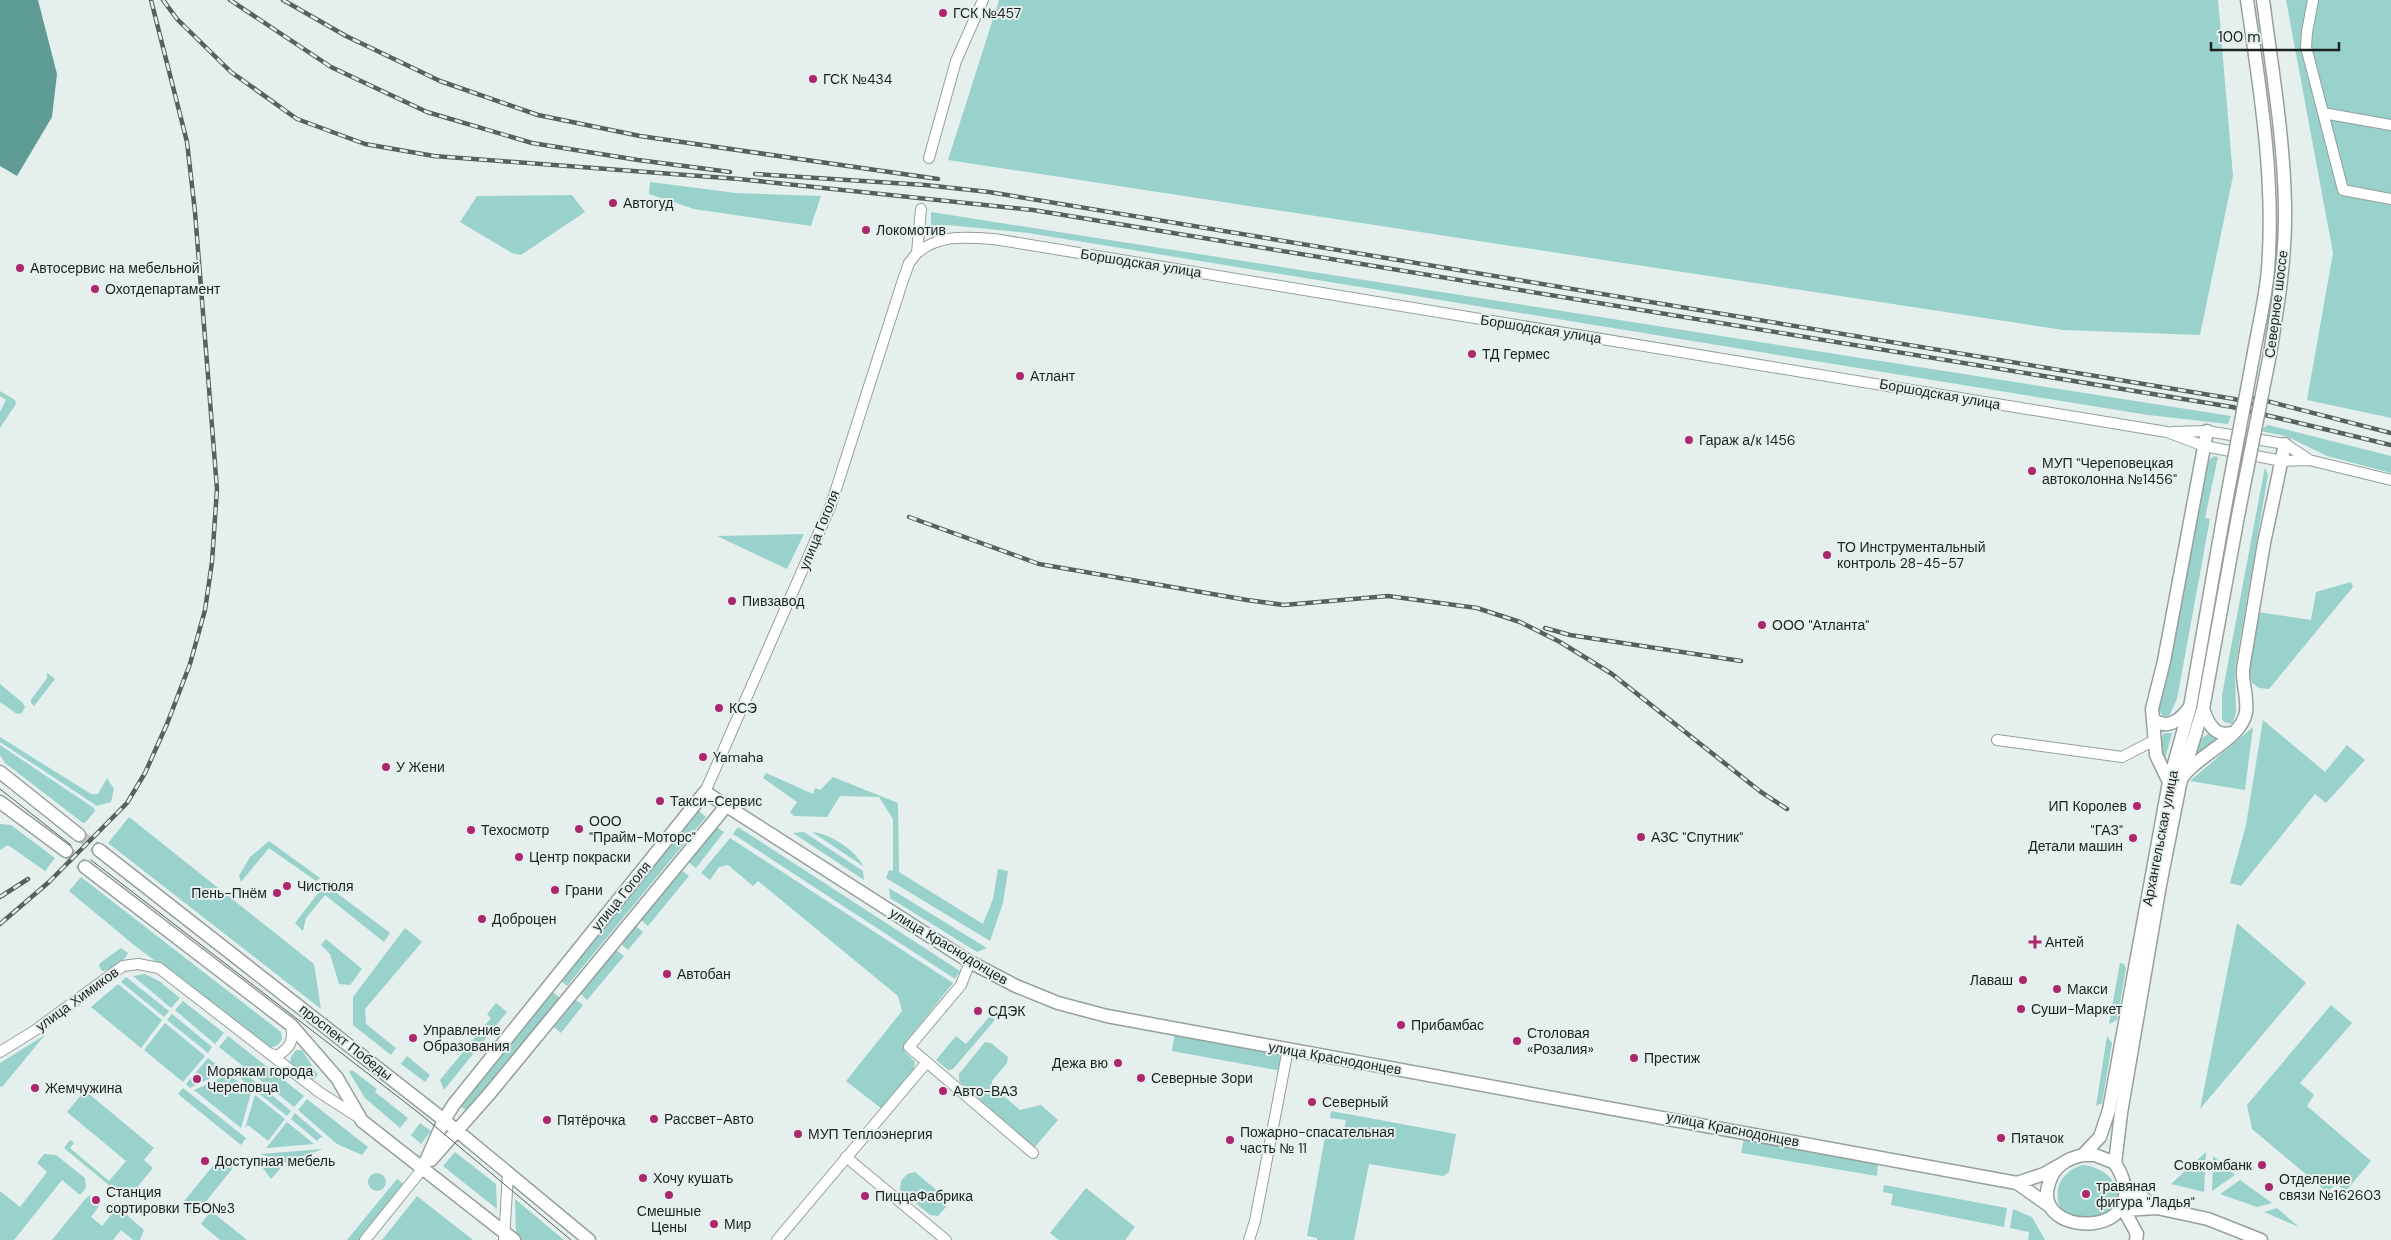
<svg xmlns="http://www.w3.org/2000/svg" width="2391" height="1240" font-family="'DM Sans',sans-serif">
	<rect width="100%" height="100%" fill="#e5f0ee"/>
	<path fill="#99d1cb" d="M 999,0 L 2218,0 L 2233,176 L 2200,335 L 2063,330 L 948,160 Z
		M 2286,0 L 2391,0 L 2391,418 L 2307,400 L 2333,253 Z
		M 650,182 L 736,193 L 821,196 L 811,226 L 694,209 L 649,194 Z
		M 572,195 L 585,212 L 521,255 L 512,253 L 460,222 L 477,196 Z
		M 931,212 L 2231,416 L 2228,424 L 2148,415 L 1028,233 L 948,225 L 931,227 Z
		M 0,391 L 15,400 L 16,404 L 0,428 L 0,412 L 6,400 L 0,396 Z
		M 2268,425 L 2391,456 L 2391,473 L 2327,456 L 2286,436 L 2260,431 Z
		M 2214,456 L 2218,457 L 2205,518 L 2210,519 L 2177,699 L 2169,716 L 2163,716 L 2158,709 L 2205,463 Z
		M 2265,467 L 2268,475 L 2235,669 L 2236,713 L 2232,724 L 2224,722 L 2222,719 L 2222,695 Z
		M 804,534 L 787,569 L 717,536 Z
		M 2351,582 L 2353,587 L 2269,689 L 2259,688 L 2252,683 L 2249,670 L 2258,612 L 2311,620 L 2316,592 Z
		M 47,673 L 55,679 L 34,706 L 31,703 L 31,700 L 47,678 Z
		M 0,684 L 23,703 L 25,707 L 22,713 L 17,714 L 0,702 Z
		M 2263,720 L 2325,772 L 2347,745 L 2365,760 L 2326,803 L 2315,794 L 2241,886 L 2230,883 L 2246,825 Z
		M 2253,727 L 2245,790 L 2190,781 Z
		M 2164,733 L 2172,733 L 2165,759 L 2158,744 Z
		M 2209,733 L 2221,738 L 2193,759 L 2201,739 Z
		M 0,737 L 91,794 L 98,794 L 107,778 L 114,789 L 111,802 L 97,806 L 0,742 Z
		M 0,745 L 94,808 L 95,811 L 86,822 L 83,823 L 5,763 L 0,755 Z
		M 766,773 L 813,794 L 815,788 L 820,790 L 833,777 L 898,803 L 899,872 L 983,924 L 993,899 L 998,869 L 1008,871 L 1003,903 L 990,941 L 886,878 L 889,870 L 893,871 L 893,819 L 879,797 L 840,796 L 827,817 L 794,816 L 790,812 L 797,802 L 763,778 Z
		M 699,811 L 706,817 L 567,986 L 560,980 Z
		M 129,817 L 314,964 L 321,1009 L 108,843 Z
		M 0,824 L 11,825 L 55,858 L 45,871 L 8,845 L 0,850 Z
		M 715,826 L 724,832 L 696,868 L 687,861 Z
		M 738,827 L 960,971 L 955,979 L 733,834 Z
		M 804,832 L 863,871 L 864,880 L 793,833 Z
		M 812,832 C 829,833 857,851 863,866 Z
		M 730,838 L 953,983 L 905,1043 L 904,1051 L 915,1062 L 913,1073 L 882,1109 L 846,1081 L 902,1011 L 898,996 L 758,881 L 753,886 L 728,865 L 719,867 L 710,880 L 701,873 Z
		M 269,841 L 320,878 L 316,881 L 269,848 L 241,882 L 239,876 L 250,857 Z
		M 681,870 L 689,876 L 648,926 L 641,920 Z
		M 81,877 L 281,1032 L 282,1039 L 278,1045 L 270,1048 L 134,945 L 69,891 Z
		M 325,884 L 390,933 L 384,942 L 325,895 L 306,918 L 303,931 L 295,923 Z
		M 889,888 L 987,948 L 977,952 L 890,898 Z
		M 2237,923 L 2306,983 L 2200,1109 Z
		M 636,926 L 643,932 L 628,950 L 621,944 Z
		M 405,928 L 422,942 L 365,1009 L 366,1024 L 396,1048 L 391,1055 L 353,1025 L 353,997 Z
		M 326,939 L 362,969 L 350,985 L 339,984 L 330,954 L 321,945 Z
		M 121,948 L 128,953 C 125,961 111,970 102,971 L 99,966 L 100,963 Z
		M 616,950 L 624,956 L 587,1000 L 580,993 Z
		M 2120,963 L 2124,964 L 2126,968 L 2117,1020 L 2109,1024 Z
		M 145,974 L 159,981 L 180,998 L 171,1008 L 133,976 Z
		M 126,977 L 169,1011 L 164,1017 L 121,982 Z
		M 118,984 L 162,1020 L 141,1048 L 91,1007 Z
		M 552,991 L 560,998 L 467,1111 L 460,1106 Z
		M 576,1000 L 583,1005 L 561,1033 L 554,1027 Z
		M 183,1001 L 224,1033 L 215,1044 L 175,1010 Z
		M 496,1003 L 507,1012 L 444,1090 L 440,1080 L 491,1018 L 487,1014 Z
		M 2331,1005 L 2352,1023 L 2300,1083 L 2314,1095 L 2307,1106 L 2371,1161 L 2346,1191 L 2336,1184 L 2327,1192 L 2252,1129 L 2247,1105 Z
		M 172,1014 L 212,1047 L 208,1053 L 167,1020 Z
		M 990,1016 L 995,1020 L 953,1069 L 948,1070 L 936,1060 L 956,1036 L 966,1044 Z
		M 165,1023 L 205,1056 L 183,1082 L 144,1050 Z
		M 1175,1032 L 1285,1051 L 1282,1071 L 1172,1051 Z
		M 45,1035 L 2,1087 L 0,1086 L 0,1063 Z
		M 228,1036 L 304,1096 L 294,1107 L 219,1047 Z
		M 2107,1036 L 2112,1043 L 2102,1103 L 2096,1106 Z
		M 985,1042 L 991,1043 L 1008,1057 L 1007,1063 L 992,1081 L 992,1086 L 1020,1110 L 1041,1105 L 1058,1120 L 1034,1148 L 959,1081 L 959,1074 Z
		M 296,1050 L 302,1050 L 318,1075 L 314,1079 L 309,1079 L 290,1063 L 291,1057 Z
		M 407,1056 L 430,1075 L 425,1082 L 401,1064 Z
		M 208,1058 L 225,1071 L 190,1088 L 186,1084 Z
		M 236,1066 L 258,1084 L 253,1089 L 232,1071 Z
		M 352,1070 L 377,1089 L 375,1092 L 408,1118 L 400,1128 L 365,1098 L 349,1072 Z
		M 229,1074 L 251,1093 L 241,1128 L 194,1090 Z
		M 261,1086 L 291,1111 L 287,1116 L 257,1092 Z
		M 183,1088 L 246,1138 L 241,1145 L 178,1094 Z
		M 89,1094 L 154,1148 L 144,1160 L 153,1168 L 130,1196 L 122,1196 L 64,1148 L 70,1140 L 74,1143 L 70,1148 L 109,1181 L 126,1161 L 67,1112 L 81,1095 Z
		M 255,1095 L 285,1119 L 268,1141 L 248,1125 L 245,1128 Z
		M 307,1099 L 368,1147 L 362,1155 L 337,1144 L 298,1110 Z
		M 1331,1111 L 1456,1134 L 1449,1172 L 1443,1176 L 1369,1164 L 1354,1240 L 1317,1240 L 1317,1238 L 1307,1236 L 1325,1137 L 1342,1140 L 1346,1120 L 1330,1118 Z
		M 295,1113 L 325,1139 L 321,1137 L 317,1141 L 291,1119 Z
		M 287,1122 L 314,1144 L 266,1148 Z
		M 420,1123 L 431,1131 L 421,1144 L 411,1135 Z
		M 1744,1138 L 1878,1163 L 1877,1176 L 1741,1153 Z
		M 323,1149 L 284,1163 L 260,1154 Z
		M 455,1152 L 496,1184 L 497,1209 L 443,1166 Z
		M 2206,1152 L 2204,1192 L 2171,1184 Z
		M 44,1154 L 56,1155 L 85,1178 L 86,1188 L 80,1195 L 62,1180 L 14,1240 L 0,1240 L 0,1191 L 20,1207 L 47,1172 L 37,1163 Z
		M 2213,1156 L 2235,1175 L 2212,1191 Z
		M 220,1157 L 233,1168 L 194,1216 L 181,1205 Z
		M 256,1159 L 281,1168 L 271,1179 Z
		M 2082,1165 C 2104,1166 2129,1187 2112,1210 C 2107,1216 2094,1220 2088,1224 L 2061,1210 C 2052,1189 2061,1172 2082,1165 Z
		M 915,1172 L 946,1198 L 946,1207 L 938,1216 L 930,1215 L 900,1190 L 901,1181 L 907,1174 Z
		M368 1182a9 9 0 1 1 18 0a9 9 0 1 1-18 0Z
		M 397,1179 L 405,1185 L 359,1240 L 347,1240 Z
		M 2240,1180 L 2272,1203 L 2257,1207 L 2220,1194 Z
		M 1884,1185 L 2007,1208 L 2004,1227 L 1891,1205 L 1893,1194 L 1883,1192 Z
		M 1086,1188 L 1135,1227 L 1125,1240 L 1059,1240 L 1050,1233 Z
		M 91,1195 L 90,1198 L 99,1206 L 91,1217 L 102,1226 L 115,1210 L 120,1209 L 144,1230 L 140,1240 L 133,1240 L 121,1230 L 113,1240 L 52,1240 L 86,1198 Z
		M 417,1196 L 473,1240 L 382,1240 Z
		M 515,1199 L 564,1240 L 521,1240 L 516,1237 Z
		M 2277,1208 L 2299,1227 L 2264,1212 Z
		M 2013,1209 L 2032,1217 L 2045,1240 L 2028,1240 L 2029,1232 L 2010,1228 Z
		M 211,1211 L 247,1240 L 220,1240 L 201,1224 Z"/>
	<path fill="#5f9c96" d="M 0,0 L 38,0 L 57,74 L 52,117 L 17,176 L 0,166 Z"/>
	<g fill="none" stroke-linecap="round" stroke-linejoin="round">
		<path stroke="#bdc6c5" stroke-width="12" stroke-dasharray="12 6" stroke-linecap="butt" d="M 79,835 L 99,850
			M 66,851 L 85,867"/>
		<g stroke="#959f9e" stroke-width="12">
			<path id="minor" d="M 2313,0 L 2307,32 L 2306,47 L 2343,190 L 2391,199
				M 2323,113 L 2391,125
				M 929,158 L 956,61 L 983,0
				M 917,253 C 940,234 965,237 994,239 L 2167,432 L 2204,446 L 2282,461 L 2309,460 L 2391,480
				M 2173,432 L 2207,431 L 2285,444 L 2308,459
				M 1997,740 L 2122,757 L 2155,740
				M 705,792 L 831,505 L 902,283 L 909,263 L 917,253 L 921,209
				M 970,962 L 961,985 L 909,1047 L 1033,1153
				M 0,1052 L 34,1031 L 123,966 L 138,964 L 159,968 L 319,1092 L 361,1119
				M 269,1053 L 277,1056 C 291,1047 294,1041 291,1025
				M 846,1157 L 946,1240
				M 365,1240 L 423,1168
				M 504,1240 L 508,1174
				M 777,1240 L 927,1062
				M 1249,1240 L 1255,1221 L 1288,1049"/>
		</g>
		<g stroke="#959f9e" stroke-width="15">
			<path id="major" d="M 2247,0 C 2260,89 2275,179 2268,269 C 2266,296 2259,324 2254,352
				M 2263,0 C 2272,69 2284,138 2285,207 C 2286,257 2278,305 2270,354
				M 2203,709 C 2208,724 2216,739 2234,732
				M 2153,719 C 2167,731 2180,720 2189,708
				M 0,772 L 79,835
				M 2184,775 C 2200,754 2242,738 2246,712 C 2248,698 2242,683 2243,669 L 2264,543 L 2285,444
				M 2169,782 L 2156,755 L 2152,709 L 2164,661 L 2207,431
				M 0,802 L 66,851
				M 99,850 L 444,1120 L 589,1240
				M 85,867 L 291,1025 L 337,1078 L 362,1121 L 514,1240
				M 2083,1155 L 2100,1137 L 2109,1110 L 2169,782 L 2190,707 L 2224,513
				M 2083,1155 L 2095,1155 L 2115,1163 C 2162,1240 2029,1240 2049,1183 C 2054,1166 2066,1159 2083,1155 Z
				M 431,1160 L 490,1093 L 727,805
				M 2115,1163 L 2121,1113 L 2160,885 L 2180,784 L 2203,709 L 2238,516
				M 423,1168 L 444,1120 L 454,1104 L 705,792 L 970,962 L 1016,986 L 1058,1003 L 1107,1016 L 2017,1183 L 2048,1205
				M 2017,1183 L 2044,1174 L 2058,1166
				M 2126,1186 L 2157,1208
				M 2136,1240 L 2137,1234 L 2124,1210 L 2157,1208 L 2208,1219 L 2261,1240"/>
		</g>
		<use href="#minor" stroke="#fff" stroke-width="10"/>
		<use href="#major" stroke="#fff" stroke-width="12"/>
		<path stroke="#595f5e" stroke-width="1" d="M 0,789 L 71,845
			M 91,860 L 419,1113 L 571,1240"/>
		<g stroke="#595f5e" stroke-width="4.5">
			<path id="rail" d="M 163,0 L 177,19 L 231,72 L 297,119 L 365,144 L 434,156 L 739,179 L 1033,210 L 2232,407 L 2391,445
				M 230,0 L 331,67 L 427,112 L 532,143 L 638,160 L 730,172
				M 283,0 L 346,36 L 440,81 L 538,115 L 640,136 L 938,179
				M 755,174 L 925,185 L 989,192 L 2234,399 L 2264,407
				M 2255,398 L 2391,433
				M 909,517 L 1039,564 L 1247,600 L 1284,605 L 1388,596 L 1477,608 L 1520,622 L 1560,642 L 1612,674 L 1761,792 L 1787,809
				M 1545,628 L 1570,635 L 1741,661
				M 0,897 L 28,879
				M 0,924 L 49,882 L 127,803 L 145,773 L 167,724 L 190,664 L 205,610 L 212,562 L 217,489 L 195,212 L 187,142 L 151,0"/>
		</g>
		<use href="#rail" stroke="#e5f0ee" stroke-width="2.5" stroke-dasharray="8" stroke-linecap="butt"/>
		<g stroke="#959f9e" stroke-width="15" stroke-linecap="butt">
			<path id="major-bridge" d="M 2224,513 L 2254,352
				M 2238,516 L 2270,354"/>
		</g>
		<use href="#major-bridge" stroke="#fff" stroke-width="12"/>
	</g>
	<g fill="#ac276e" stroke="#e5f0ee" stroke-width="2">
		<circle cx="943" cy="13" r="5"/>
		<circle cx="813" cy="79" r="5"/>
		<circle cx="613" cy="203" r="5"/>
		<circle cx="866" cy="230" r="5"/>
		<circle cx="20" cy="268" r="5"/>
		<circle cx="95" cy="289" r="5"/>
		<circle cx="1472" cy="354" r="5"/>
		<circle cx="1020" cy="376" r="5"/>
		<circle cx="1689" cy="440" r="5"/>
		<circle cx="2032" cy="471" r="5"/>
		<circle cx="1827" cy="555" r="5"/>
		<circle cx="732" cy="601" r="5"/>
		<circle cx="1762" cy="625" r="5"/>
		<circle cx="719" cy="708" r="5"/>
		<circle cx="703" cy="757" r="5"/>
		<circle cx="386" cy="767" r="5"/>
		<circle cx="660" cy="801" r="5"/>
		<circle cx="2137" cy="806" r="5"/>
		<circle cx="579" cy="829" r="5"/>
		<circle cx="471" cy="830" r="5"/>
		<circle cx="1641" cy="837" r="5"/>
		<circle cx="2133" cy="838" r="5"/>
		<circle cx="519" cy="857" r="5"/>
		<circle cx="287" cy="886" r="5"/>
		<circle cx="555" cy="890" r="5"/>
		<circle cx="277" cy="893" r="5"/>
		<circle cx="482" cy="919" r="5"/>
		<path d="M2032.5 934.5h5v5h5v5h-5v5h-5v-5h-5v-5h5z"/>
		<circle cx="667" cy="974" r="5"/>
		<circle cx="2023" cy="980" r="5"/>
		<circle cx="2057" cy="989" r="5"/>
		<circle cx="2021" cy="1009" r="5"/>
		<circle cx="978" cy="1011" r="5"/>
		<circle cx="1401" cy="1025" r="5"/>
		<circle cx="413" cy="1038" r="5"/>
		<circle cx="1517" cy="1041" r="5"/>
		<circle cx="1634" cy="1058" r="5"/>
		<circle cx="1118" cy="1063" r="5"/>
		<circle cx="1141" cy="1078" r="5"/>
		<circle cx="197" cy="1079" r="5"/>
		<circle cx="35" cy="1088" r="5"/>
		<circle cx="943" cy="1091" r="5"/>
		<circle cx="1312" cy="1102" r="5"/>
		<circle cx="654" cy="1119" r="5"/>
		<circle cx="547" cy="1120" r="5"/>
		<circle cx="798" cy="1134" r="5"/>
		<circle cx="2001" cy="1138" r="5"/>
		<circle cx="1230" cy="1140" r="5"/>
		<circle cx="205" cy="1161" r="5"/>
		<circle cx="2262" cy="1165" r="5"/>
		<circle cx="643" cy="1178" r="5"/>
		<circle cx="2269" cy="1187" r="5"/>
		<circle cx="2086" cy="1194" r="5"/>
		<circle cx="669" cy="1195" r="5"/>
		<circle cx="865" cy="1196" r="5"/>
		<circle cx="96" cy="1200" r="5"/>
		<circle cx="714" cy="1224" r="5"/>
	</g>
	<g text-anchor="middle" stroke-width="4" stroke-linejoin="round" paint-order="stroke">
		<g font-size="14" fill="#1c2020" stroke="#e5f0ee" text-anchor="start">
			<text x="953" y="18">ГСК №457</text>
			<text x="823" y="84">ГСК №434</text>
			<text x="623" y="208">Автогуд</text>
			<text x="876" y="235">Локомотив</text>
			<text x="30" y="273">Автосервис на мебельной</text>
			<text x="105" y="294">Охотдепартамент</text>
			<text x="1482" y="359">ТД Гермес</text>
			<text x="1030" y="381">Атлант</text>
			<text x="1699" y="445">Гараж а/к 1456</text>
			<text x="2042" y="468">МУП "Череповецкая<tspan x="2042" dy="16">автоколонна №1456"</tspan></text>
			<text x="1837" y="552">ТО Инструментальный<tspan x="1837" dy="16">контроль 28-45-57</tspan></text>
			<text x="742" y="606">Пивзавод</text>
			<text x="1772" y="630">ООО "Атланта"</text>
			<text x="729" y="713">КСЭ</text>
			<text x="713" y="762">Yamaha</text>
			<text x="396" y="772">У Жени</text>
			<text x="670" y="806">Такси-Сервис</text>
			<text x="2127" y="811" text-anchor="end">ИП Королев</text>
			<text x="589" y="826">ООО<tspan x="589" dy="16">"Прайм-Моторс"</tspan></text>
			<text x="481" y="835">Техосмотр</text>
			<text x="2123" y="835" text-anchor="end">"ГАЗ"<tspan x="2123" dy="16">Детали машин</tspan></text>
			<text x="1651" y="842">АЗС "Спутник"</text>
			<text x="529" y="862">Центр покраски</text>
			<text x="297" y="891">Чистюля</text>
			<text x="565" y="895">Грани</text>
			<text x="267" y="898" text-anchor="end">Пень-Пнём</text>
			<text x="492" y="924">Доброцен</text>
			<text x="2045" y="947">Антей</text>
			<text x="677" y="979">Автобан</text>
			<text x="2013" y="985" text-anchor="end">Лаваш</text>
			<text x="2067" y="994">Макси</text>
			<text x="2031" y="1014">Суши-Маркет</text>
			<text x="988" y="1016">СДЭК</text>
			<text x="1411" y="1030">Прибамбас</text>
			<text x="423" y="1035">Управление<tspan x="423" dy="16">Образования</tspan></text>
			<text x="1527" y="1038">Столовая<tspan x="1527" dy="16">«Розалия»</tspan></text>
			<text x="1644" y="1063">Престиж</text>
			<text x="1108" y="1068" text-anchor="end">Дежа вю</text>
			<text x="207" y="1076">Морякам города<tspan x="207" dy="16">Череповца</tspan></text>
			<text x="1151" y="1083">Северные Зори</text>
			<text x="45" y="1093">Жемчужина</text>
			<text x="953" y="1096">Авто-ВАЗ</text>
			<text x="1322" y="1107">Северный</text>
			<text x="664" y="1124">Рассвет-Авто</text>
			<text x="557" y="1125">Пятёрочка</text>
			<text x="1240" y="1137">Пожарно-спасательная<tspan x="1240" dy="16">часть № 11</tspan></text>
			<text x="808" y="1139">МУП Теплоэнергия</text>
			<text x="2011" y="1143">Пятачок</text>
			<text x="215" y="1166">Доступная мебель</text>
			<text x="2252" y="1170" text-anchor="end">Совкомбанк</text>
			<text x="653" y="1183">Хочу кушать</text>
			<text x="2279" y="1184">Отделение<tspan x="2279" dy="16">связи №162603</tspan></text>
			<text x="2096" y="1191">травяная<tspan x="2096" dy="16">фигура "Ладья"</tspan></text>
			<text x="106" y="1197">Станция<tspan x="106" dy="16">сортировки ТБО№3</tspan></text>
			<text x="875" y="1201">ПиццаФабрика</text>
			<text x="669" y="1216" text-anchor="middle">Смешные<tspan x="669" dy="16">Цены</tspan></text>
			<text x="724" y="1229">Мир</text>
		</g>
		<g font-size="14" fill="#1c2020" stroke="#e5f0ee">
			<text transform="translate(1141 263) rotate(9)" y="5">Боршодская улица</text>
			<text transform="translate(2276 304) rotate(-83)" y="5">Северное шоссе</text>
			<text transform="translate(1541 329) rotate(9)" y="5">Боршодская улица</text>
			<text transform="translate(1940 394) rotate(10)" y="5">Боршодская улица</text>
			<text transform="translate(819 530) rotate(-68)" y="5">улица Гоголя</text>
			<text transform="translate(2160 838) rotate(-79)" y="5">Архангельская улица</text>
			<text transform="translate(621 896) rotate(-51)" y="5">улица Гоголя</text>
			<text transform="translate(949 946) rotate(31)" y="5">улица Краснодонцев</text>
			<text transform="translate(77 999) rotate(-36)" y="5">улица Химиков</text>
			<text transform="translate(346 1042) rotate(38)" y="5">проспект Победы</text>
			<text transform="translate(1335 1058) rotate(10)" y="5">улица Краснодонцев</text>
			<text transform="translate(1733 1129) rotate(11)" y="5">улица Краснодонцев</text>
		</g>
	</g>
	<path d="M2211 42v8h128v-8" fill="none" stroke="#1c2020" stroke-width="2.5"/>
	<text x="2218" y="42" font-size="15" fill="#1c2020" stroke="#e5f0ee" stroke-width="4" paint-order="stroke">100 m</text>
</svg>
